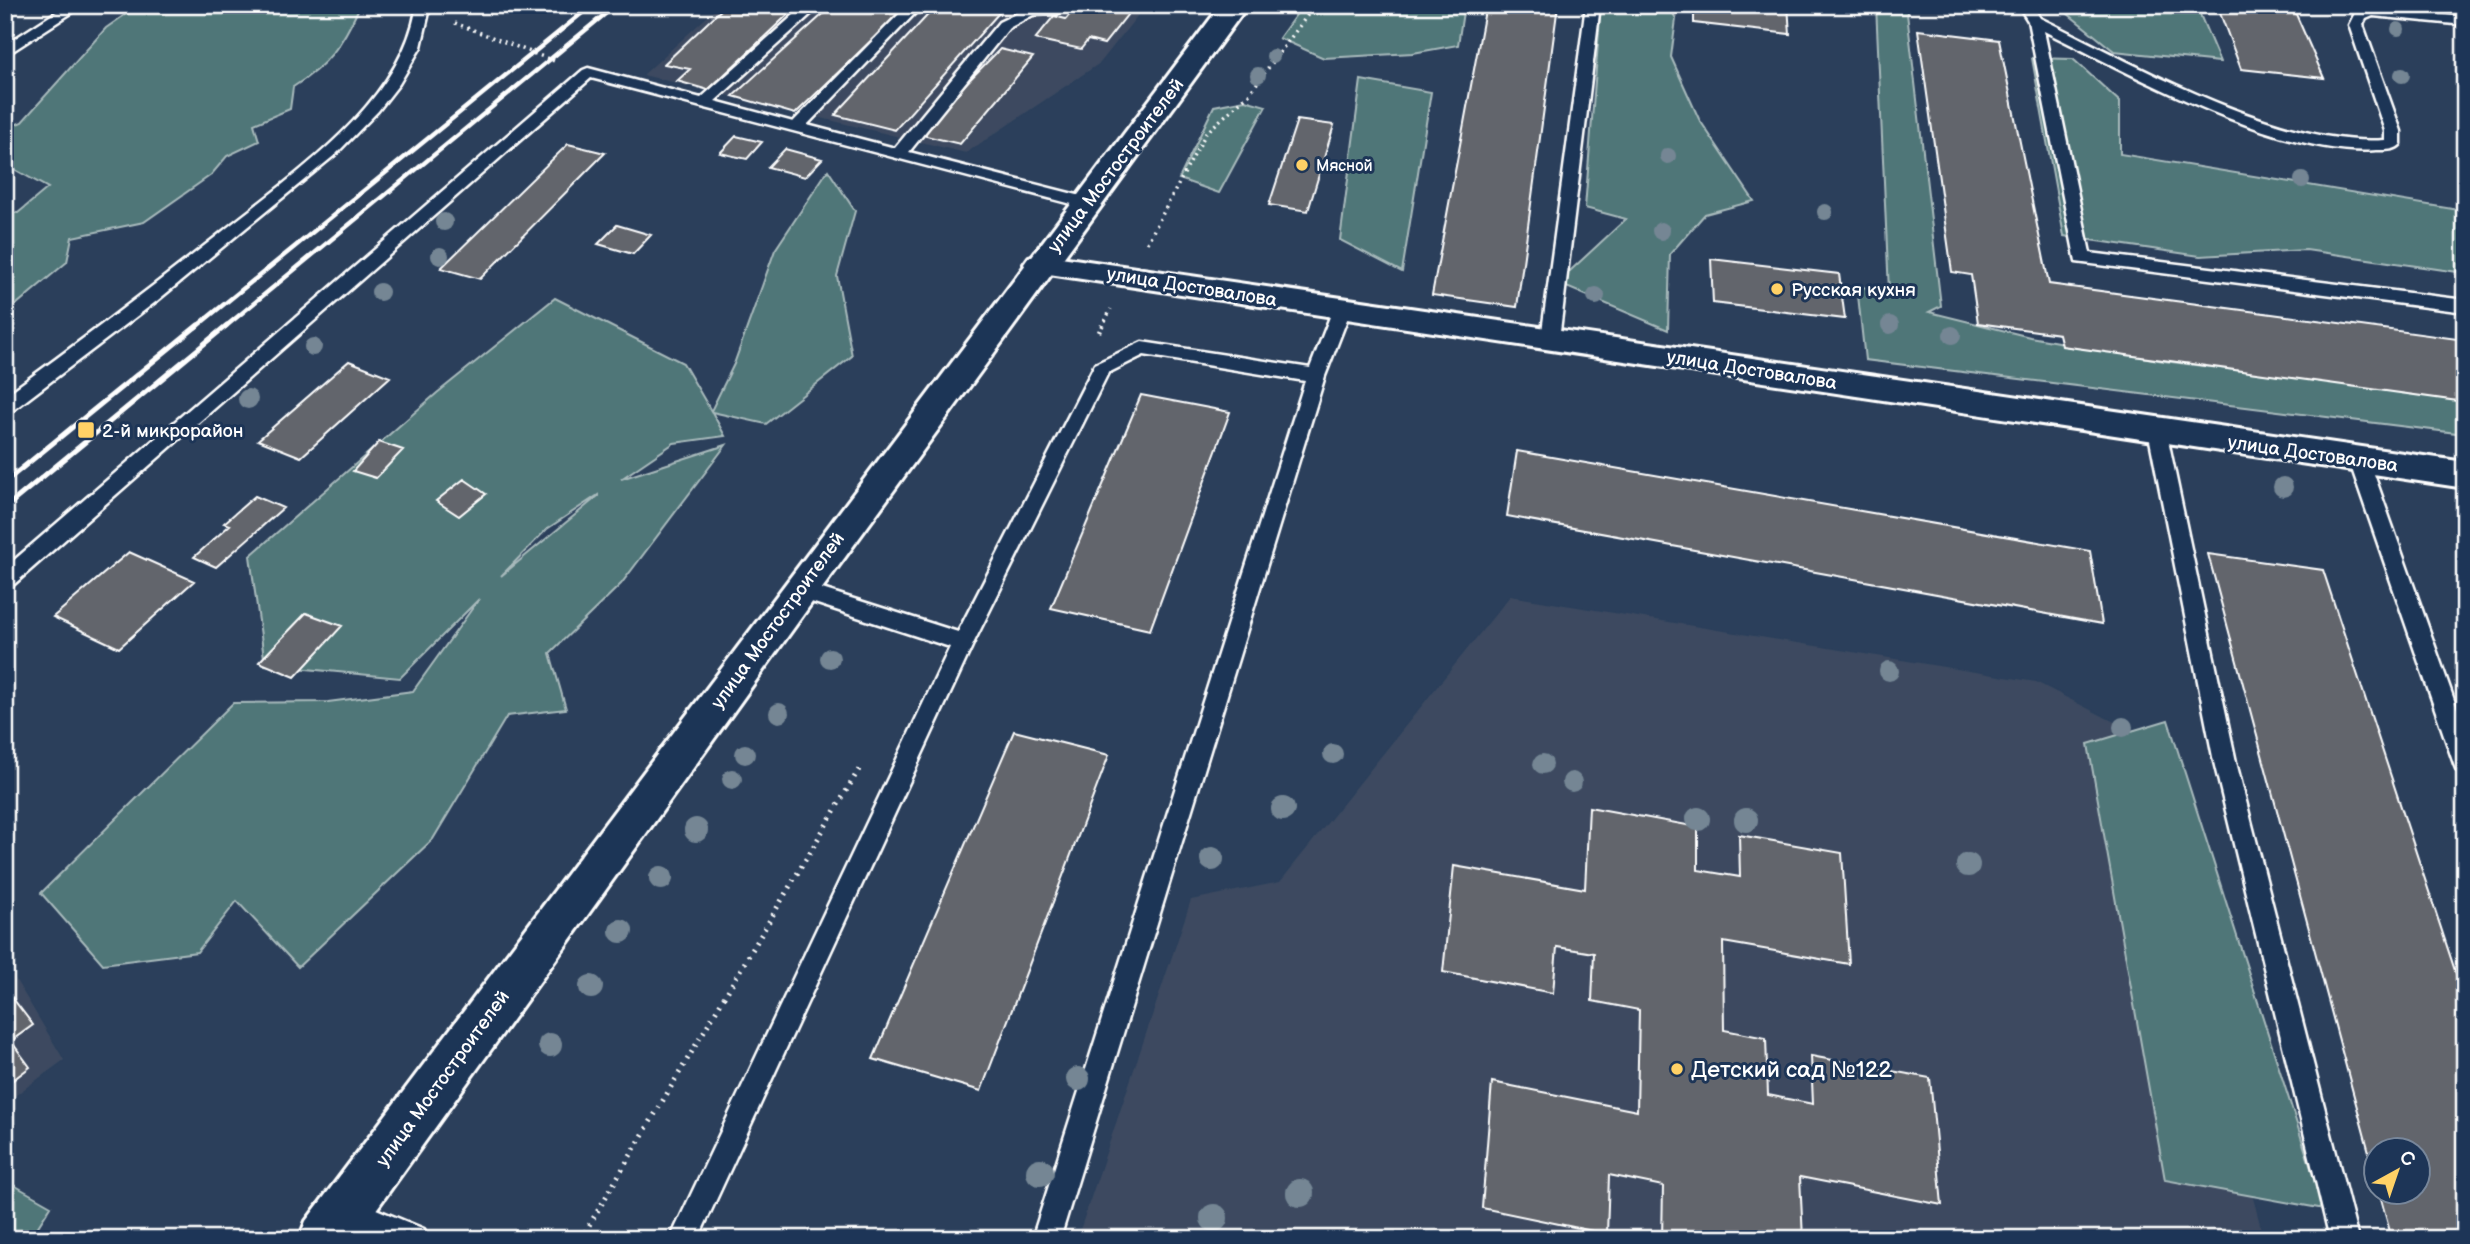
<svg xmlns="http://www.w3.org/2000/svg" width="2470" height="1244" font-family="'Balsamiq Sans',sans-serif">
	<rect width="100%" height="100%" fill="#2b3f5b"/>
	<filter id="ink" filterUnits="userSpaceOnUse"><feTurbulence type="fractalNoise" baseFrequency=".0143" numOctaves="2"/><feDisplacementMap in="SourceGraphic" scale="14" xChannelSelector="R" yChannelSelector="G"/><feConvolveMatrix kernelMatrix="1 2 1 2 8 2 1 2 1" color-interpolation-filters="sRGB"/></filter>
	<g filter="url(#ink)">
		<path fill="#3c4a60" d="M 720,5 L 1146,5 L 1100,63 L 966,153 L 643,75 Z
			M 1510,596 L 2036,682 L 2128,729 L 2264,1239 L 1077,1239 L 1191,900 L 1280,882 Z
			M 5,962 L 64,1060 L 5,1103 Z"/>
		<path fill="#507678" stroke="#a8babc" stroke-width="2" fill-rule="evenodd" d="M 139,5 L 356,5 L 359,8 C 342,45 328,65 293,87 L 290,109 L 254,124 L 259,141 L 227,156 L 211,175 L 144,222 L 72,237 L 67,262 L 5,314 L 5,212 L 18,213 L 48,188 L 5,164 L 5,129 L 22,122 L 106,28 Z
			M 1303,5 L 1464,5 L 1458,45 L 1413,53 L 1324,58 L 1279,38 Z
			M 1601,5 L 1669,5 L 1676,19 L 1671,57 L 1699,119 L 1754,201 L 1705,214 L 1670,254 L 1668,330 L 1557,283 L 1626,219 L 1585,208 Z
			M 1876,5 L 1906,5 L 1941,306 L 1929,312 L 2030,337 L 2164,361 L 2465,399 L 2465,434 L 1865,360 L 1857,286 L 1889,292 Z
			M 2057,5 L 2196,5 L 2220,62 L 2114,51 Z
			M 2032,58 L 2073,59 L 2120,102 L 2120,154 L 2465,211 L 2465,273 L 2306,250 L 2200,256 L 2064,236 Z
			M 1361,80 L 1431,92 L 1402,272 L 1340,240 Z
			M 1245,100 L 1266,106 L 1219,193 L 1179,179 L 1214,106 Z
			M 828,170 L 855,211 L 837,276 L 852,356 L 766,424 L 712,412 L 725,436 L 674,443 L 621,479 L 726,445 L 621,584 L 550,653 L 566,709 L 507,716 L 433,839 L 298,967 L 237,901 L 197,952 L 103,964 L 41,893 L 233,703 L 328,702 L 413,691 L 479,599 L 400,678 L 265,665 L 250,556 L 437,393 L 555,298 L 683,363 L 711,411 L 734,364 L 775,250 ZM 598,495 L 598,496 L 501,576 L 547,529 Z
			M 2168,720 L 2324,1209 L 2165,1180 L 2088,744 Z
			M 5,1180 L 51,1206 L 30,1239 L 5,1239 Z"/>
		<path fill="#62656c" stroke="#fff" stroke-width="2" d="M 726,5 L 757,10 L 762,5 L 798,5 L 708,90 L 677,81 L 690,69 L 664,64 Z
			M 833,5 L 908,5 L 795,114 L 733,96 Z
			M 937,5 L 1006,5 L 895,130 L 835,115 Z
			M 1077,5 L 1135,5 L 1104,44 L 1088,40 L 1081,49 L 1035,39 L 1054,16 L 1066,19 Z
			M 1486,5 L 1558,5 L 1517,307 L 1432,295 Z
			M 1694,5 L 1788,5 L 1790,34 L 1694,23 Z
			M 2217,5 L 2292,5 L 2324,78 L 2241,69 Z
			M 1918,30 L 1999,40 L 2049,284 L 2465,340 L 2465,402 L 2062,346 L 2059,334 L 1978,323 L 1971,275 L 1952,272 Z
			M 1000,49 L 1033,57 L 960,144 L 926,136 L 925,125 Z
			M 1297,120 L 1334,125 L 1308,211 L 1269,205 Z
			M 736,136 L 762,142 L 747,159 L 720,153 Z
			M 568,144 L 605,153 L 480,279 L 441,268 Z
			M 785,149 L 822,159 L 805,177 L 768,167 Z
			M 617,225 L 651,235 L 633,254 L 598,244 Z
			M 1711,259 L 1839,274 L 1845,319 L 1713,303 Z
			M 349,361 L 390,377 L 301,457 L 258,440 Z
			M 1141,395 L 1230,412 L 1150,630 L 1051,608 Z
			M 379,442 L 403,450 L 376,478 L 353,471 Z
			M 1517,451 L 2090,551 L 2102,624 L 1507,516 Z
			M 464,479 L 486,494 L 459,516 L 436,501 Z
			M 255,496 L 283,508 L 216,567 L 194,557 L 230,525 L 224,523 Z
			M 129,552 L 194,581 L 119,648 L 53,617 Z
			M 2208,554 L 2323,570 L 2465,1001 L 2465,1239 L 2392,1239 L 2379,1192 L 2418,1192 L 2418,1150 L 2376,1150 L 2376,1178 Z
			M 306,613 L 342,626 L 295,677 L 259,662 Z
			M 1014,731 L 1109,755 L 981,1091 L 873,1059 Z
			M 1589,807 L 1698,827 L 1698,870 L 1740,877 L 1739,835 L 1842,853 L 1849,964 L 1723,942 L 1724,1030 L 1766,1038 L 1768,1095 L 1813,1104 L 1811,1056 L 1930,1078 L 1942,1205 L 1800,1177 L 1803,1239 L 1662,1239 L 1663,1186 L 1609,1175 L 1607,1234 L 1482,1208 L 1492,1082 L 1637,1111 L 1639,1010 L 1592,1001 L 1594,953 L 1557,947 L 1553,993 L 1443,972 L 1454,866 L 1585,889 Z
			M 5,988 L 33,1025 L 11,1041 L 30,1067 L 5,1086 Z"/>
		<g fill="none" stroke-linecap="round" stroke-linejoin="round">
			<g stroke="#fff" stroke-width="5">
				<path id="service" d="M 67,5 L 84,5 L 5,56 L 5,45 Z
					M 409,5 L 428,5 L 430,8 L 421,47 L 399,84 L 378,111 L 336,154 L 158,300 L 12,411 L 5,413 L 5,396 C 77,344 147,291 217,236 C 289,178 399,107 416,10 Z
					M 805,5 L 821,5 L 715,101 L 793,122 L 908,5 L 923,5 L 807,125 L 895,148 L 999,22 L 1030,7 L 1071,5 L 1057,14 L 1033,15 L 1009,28 L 909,152 L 1093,199 L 1095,203 L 1093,207 L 1087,208 L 591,78 L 12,586 L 5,588 L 5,568 L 583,70 L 588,68 L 701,98 Z
					M 1586,5 L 1600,5 L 1559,339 L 1556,343 L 1544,343 L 1541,339 Z
					M 2018,5 L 2032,5 L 2040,18 C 2134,64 2281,148 2385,140 L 2385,131 L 2349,25 L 2355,13 L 2372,8 L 2465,17 L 2465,25 L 2373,16 L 2366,19 L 2363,25 L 2401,131 L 2401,144 C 2395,151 2385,150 2376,150 C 2282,158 2129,73 2044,31 L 2090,253 L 2465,300 L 2465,312 L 2076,262 L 2028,21 Z
					M 1342,303 L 1351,309 L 1325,376 L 1060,1239 L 1032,1239 L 1305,381 L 1144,355 L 1108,373 L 974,642 L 698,1239 L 670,1239 L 950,647 L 793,596 L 790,590 L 793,584 L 800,582 L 958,632 L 1095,364 L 1142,342 L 1310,368 L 1333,309 Z
					M 2157,423 L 2164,425 L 2166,430 L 2236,762 L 2358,1239 L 2330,1239 L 2214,762 L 2148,430 L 2150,425 Z
					M 2359,453 L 2366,455 L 2369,460 L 2465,731 L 2465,774 L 2457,771 L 2454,764 L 2349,460 L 2352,455 Z
					M 345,1196 L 424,1229 L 428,1239 L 380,1239 L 335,1220 L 331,1210 L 335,1200 Z"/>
			</g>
			<g stroke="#fff" stroke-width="6">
				<path id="minor" d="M 1040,254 L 2465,462 L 2465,488 L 1029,271 L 1024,264 L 1029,257 Z"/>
			</g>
			<g stroke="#fff" stroke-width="6">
				<path id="secondary" d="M 1221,5 L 1248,5 L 813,601 L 355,1239 L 299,1239 L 306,1221 Z"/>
			</g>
			<path stroke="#fff" stroke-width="3.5" stroke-dasharray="2 4.5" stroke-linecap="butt" d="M 455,23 L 554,61
				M 1147,243 L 1206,133 L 1249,94 L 1315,5
				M 1102,327 L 1111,309"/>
			<path stroke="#fff" stroke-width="4.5" stroke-dasharray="2 5" stroke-linecap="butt" d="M 1099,332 L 1102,325"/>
			<path stroke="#fff" stroke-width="5" stroke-dasharray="2 6" stroke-linecap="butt" d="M 581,1239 L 861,766"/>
			<use href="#service" fill="#1d3557" fill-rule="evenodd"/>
			<use href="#minor" fill="#1d3557" fill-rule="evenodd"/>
			<use href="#secondary" fill="#1d3557" fill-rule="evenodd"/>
			<path stroke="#fff" stroke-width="4.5" d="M 196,327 L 592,5
				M 225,327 L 616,5"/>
			<path stroke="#fff" stroke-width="5" d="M 5,482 L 198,325
				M 5,508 L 227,325"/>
		</g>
		<g fill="#748694">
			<circle cx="2398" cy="29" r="7"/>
			<circle cx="1273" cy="56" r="7"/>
			<circle cx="1258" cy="75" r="8"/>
			<circle cx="2402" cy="75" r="8"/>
			<circle cx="1668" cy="156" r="8"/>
			<circle cx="2302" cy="180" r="8"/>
			<circle cx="1825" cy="212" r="8"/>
			<circle cx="444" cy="222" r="9"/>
			<circle cx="1661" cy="231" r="9"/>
			<circle cx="440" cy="256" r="9"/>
			<circle cx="380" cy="292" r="9"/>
			<circle cx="1596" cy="296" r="9"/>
			<circle cx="1890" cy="325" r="9"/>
			<circle cx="1952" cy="335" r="9"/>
			<circle cx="313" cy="347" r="9"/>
			<circle cx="248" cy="399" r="10"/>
			<circle cx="2283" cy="487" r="10"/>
			<circle cx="830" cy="658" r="10"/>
			<circle cx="1889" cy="671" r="10"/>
			<circle cx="779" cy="713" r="10"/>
			<circle cx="2123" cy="727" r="10"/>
			<circle cx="745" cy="754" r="10"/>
			<circle cx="1333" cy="754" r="10"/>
			<circle cx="1543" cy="764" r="10"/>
			<circle cx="732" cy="779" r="10"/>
			<circle cx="1572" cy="782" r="10"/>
			<circle cx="1283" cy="809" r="12"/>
			<circle cx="1698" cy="819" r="12"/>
			<circle cx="1746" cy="820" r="12"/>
			<circle cx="696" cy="830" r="12"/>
			<circle cx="1212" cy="859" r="12"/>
			<circle cx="1968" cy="865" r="12"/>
			<circle cx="661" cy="878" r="12"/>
			<circle cx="621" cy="931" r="12"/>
			<circle cx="591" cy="987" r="12"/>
			<circle cx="550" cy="1045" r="12"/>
			<circle cx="1078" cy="1079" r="12"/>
			<circle cx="1040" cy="1172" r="14"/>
			<circle cx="1300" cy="1193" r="14"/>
			<circle cx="1214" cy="1218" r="14"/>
		</g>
	</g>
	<g fill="#ffd166" stroke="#1d3557" stroke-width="2.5">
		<circle cx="1302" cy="165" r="7"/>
		<circle cx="1777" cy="289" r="7"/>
		<rect x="77" y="421" width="18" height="18" rx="3.5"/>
		<circle cx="1677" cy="1069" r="7"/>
	</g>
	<g text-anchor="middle" stroke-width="6" stroke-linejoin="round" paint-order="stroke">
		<g font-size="16" fill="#fff" stroke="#1d3557" text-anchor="start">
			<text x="1316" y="171">Мясной</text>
		</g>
		<g font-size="19" fill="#fff" stroke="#1d3557">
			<text transform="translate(1115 165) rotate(-53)" y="7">улица Мостостроителей</text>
			<text transform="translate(1192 286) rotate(9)" y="7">улица Достовалова</text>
			<text transform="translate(1752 369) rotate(9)" y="7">улица Достовалова</text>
			<text transform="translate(2313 453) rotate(8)" y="7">улица Достовалова</text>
			<text transform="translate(777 620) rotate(-54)" y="7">улица Мостостроителей</text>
			<text transform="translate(442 1078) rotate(-54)" y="7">улица Мостостроителей</text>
		</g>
		<g font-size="19" fill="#fff" stroke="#1d3557" text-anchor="start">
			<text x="1791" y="296">Русская кухня</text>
			<text x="102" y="437">2-й микрорайон</text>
		</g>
		<g font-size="23" fill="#fff" stroke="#1d3557" text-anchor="start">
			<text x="1691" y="1077">Детский сад №122</text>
		</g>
	</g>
	<rect width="2470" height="1244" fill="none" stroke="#1d3557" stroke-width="28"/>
	<rect x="14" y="14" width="2442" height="1216" fill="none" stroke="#fff" stroke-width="2.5" filter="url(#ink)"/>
	<g transform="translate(2397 1171) rotate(40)"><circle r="33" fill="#1d3557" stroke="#77869a" stroke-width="2"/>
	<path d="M0-5L12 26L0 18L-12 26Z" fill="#ffd166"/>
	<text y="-10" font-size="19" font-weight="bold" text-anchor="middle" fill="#ffffff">С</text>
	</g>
</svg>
